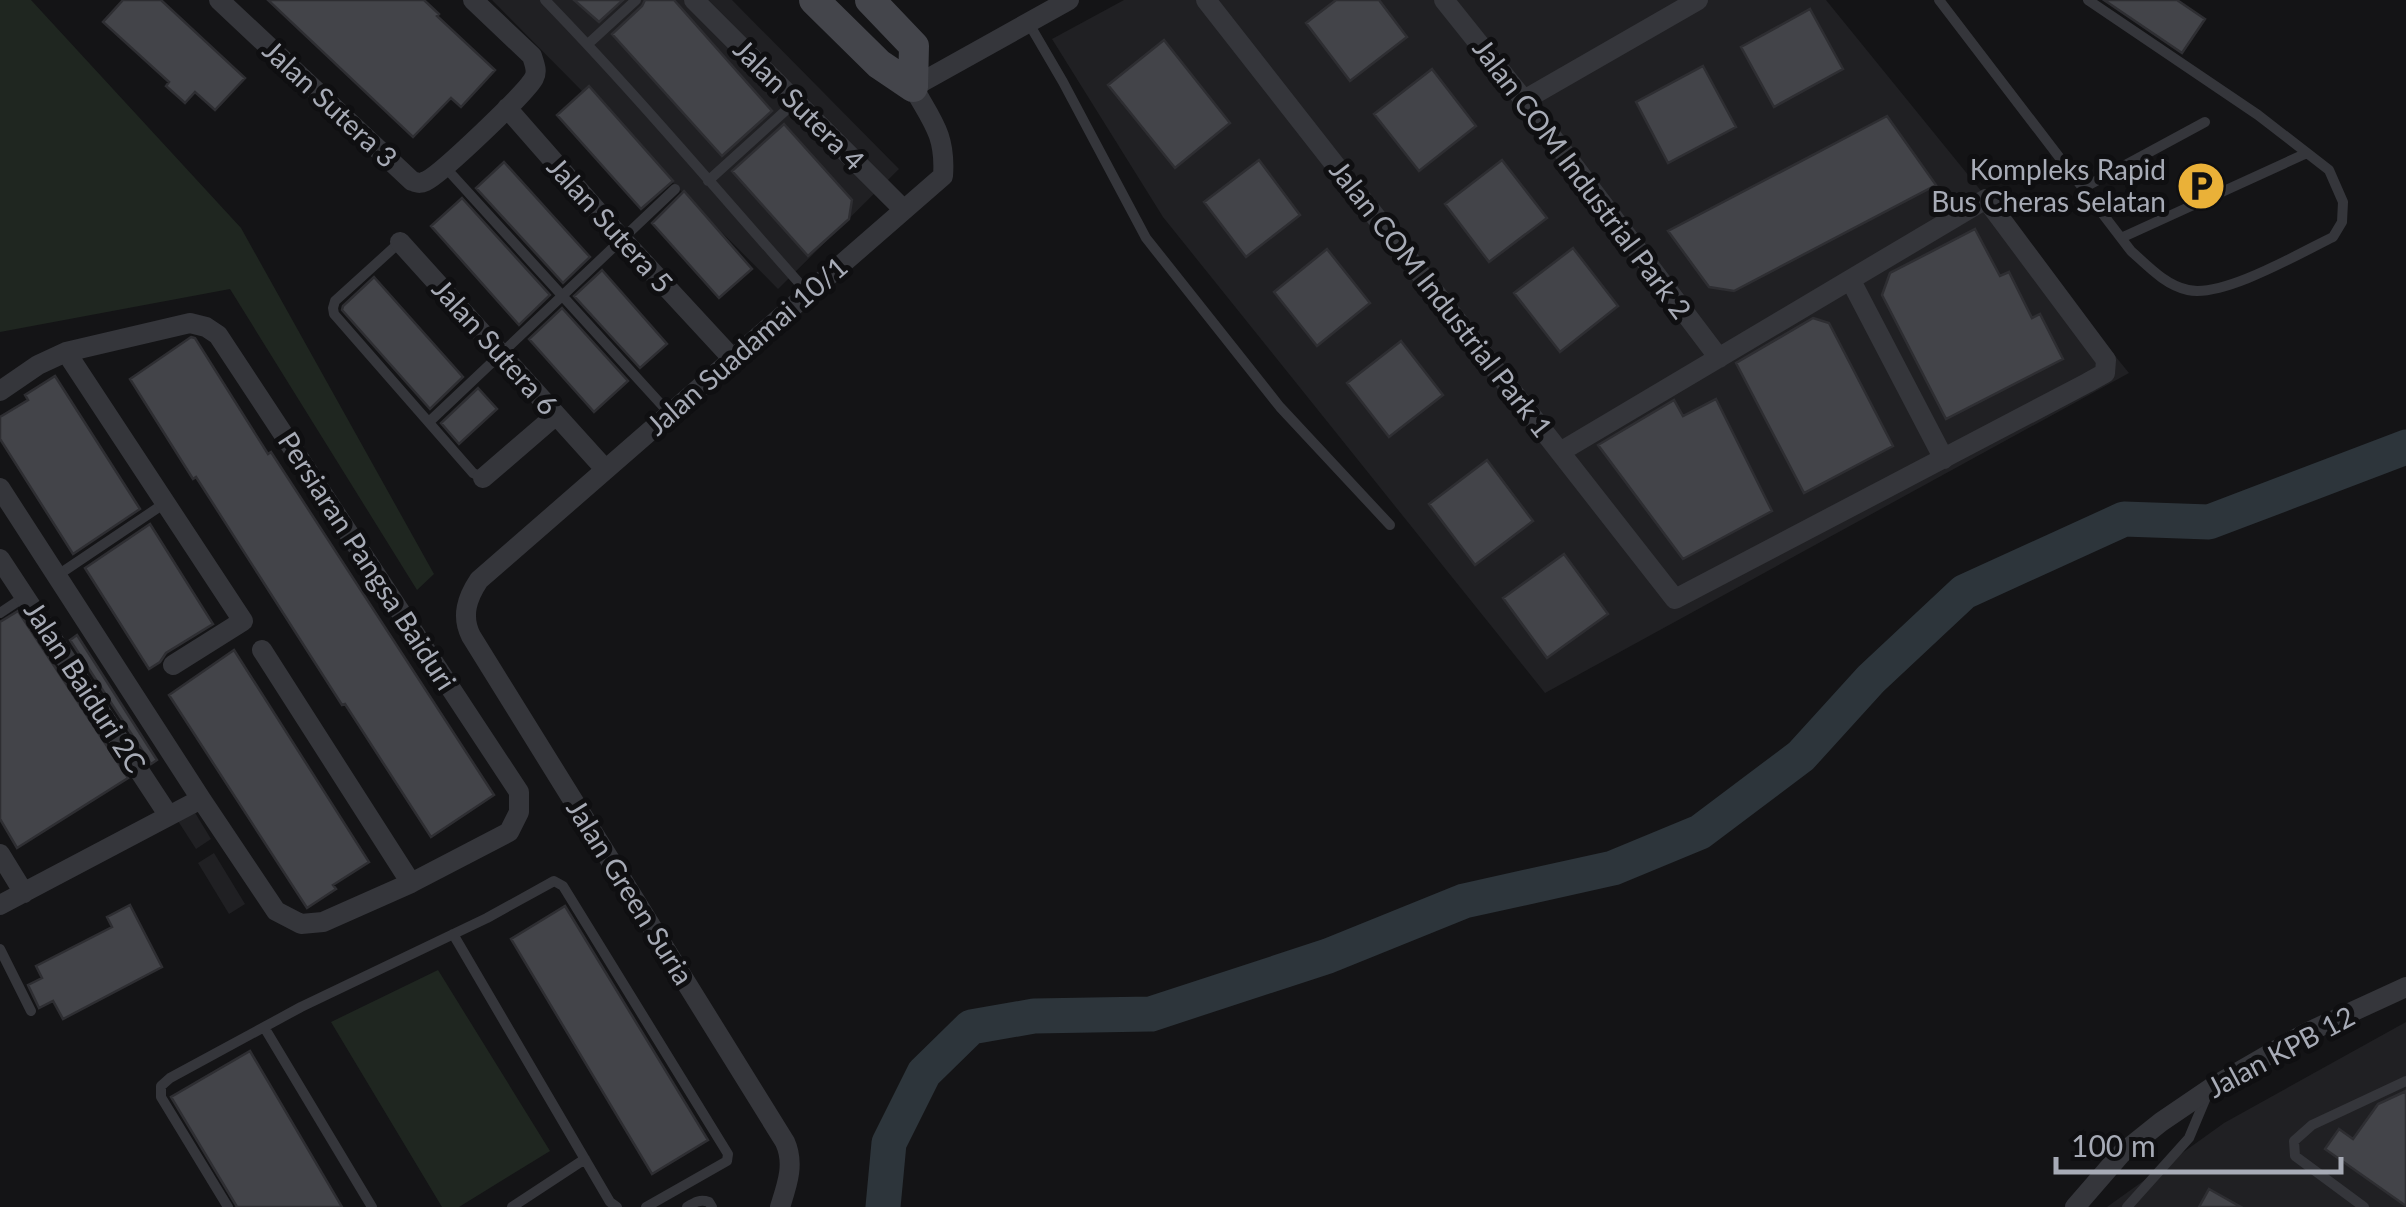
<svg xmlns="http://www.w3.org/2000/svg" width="2406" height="1207" font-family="Lato,sans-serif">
	<rect width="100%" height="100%" fill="#141416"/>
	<path fill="#202023" d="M 492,0 L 732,0 L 899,169 L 778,289 Z
		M 1124,0 L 1826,0 L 2129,373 L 1545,693 L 1163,217 L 1052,39 Z
		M 194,811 L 211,839 L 196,849 L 178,821 Z
		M 214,853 L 245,904 L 229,914 L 198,863 Z
		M 2406,1022 L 2406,1207 L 2107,1207 L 2224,1123 Z"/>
	<path fill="#1f2620" d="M 0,0 L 31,0 L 241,228 L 434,574 L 417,590 L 230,289 L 0,332 Z
		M 438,970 L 550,1151 L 459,1207 L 442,1207 L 331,1022 Z"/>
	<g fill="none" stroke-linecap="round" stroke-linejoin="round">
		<path stroke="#2d353b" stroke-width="35" d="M 883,1207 L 889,1143 L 924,1073 L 971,1027 L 1034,1016 L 1151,1014 L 1328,956 L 1464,901 L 1613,868 L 1700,832 L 1801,756 L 1871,679 L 1964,592 L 2124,519 L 2209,522 L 2406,447"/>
	</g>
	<path fill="#434449" stroke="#2e2e32" stroke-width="2.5" d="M 123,0 L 161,0 L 245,78 L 215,110 L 195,92 L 185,103 L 166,86 L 169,82 L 103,22 Z
		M 268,0 L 424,0 L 439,14 L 437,16 L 495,70 L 461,107 L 451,98 L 413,137 Z
		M 574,0 L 623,0 L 599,22 Z
		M 645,0 L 674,0 L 772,111 L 722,156 L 612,34 L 642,6 Z
		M 1336,0 L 1379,0 L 1407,37 L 1350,81 L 1306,23 Z
		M 2104,0 L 2177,0 L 2205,19 L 2182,53 Z
		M 1810,9 L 1843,69 L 1774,107 L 1741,47 Z
		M 1164,40 L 1230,123 L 1175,168 L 1108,85 Z
		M 1703,66 L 1736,127 L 1668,163 L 1636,102 Z
		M 1432,69 L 1476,126 L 1419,171 L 1374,114 Z
		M 589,86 L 673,181 L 641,209 L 557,115 Z
		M 1887,116 L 1936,185 L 1734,291 L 1709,287 L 1668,231 Z
		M 784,124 L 852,200 L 849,219 L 808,256 L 732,171 Z
		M 1259,160 L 1300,215 L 1246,257 L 1204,202 Z
		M 1502,160 L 1547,218 L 1489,262 L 1445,204 Z
		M 504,162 L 590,257 L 563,283 L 476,188 Z
		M 684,191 L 752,269 L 719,298 L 652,223 Z
		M 462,198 L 550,295 L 519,325 L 431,226 Z
		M 1975,229 L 2000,276 L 2009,272 L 2032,318 L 2040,314 L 2063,359 L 1946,419 L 1882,295 L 1890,273 Z
		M 1573,248 L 1618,306 L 1560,352 L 1514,293 Z
		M 1327,249 L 1370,303 L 1317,346 L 1274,292 Z
		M 602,270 L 667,344 L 640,368 L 574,296 Z
		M 374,277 L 463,377 L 430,409 L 342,310 L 343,306 Z
		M 562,308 L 628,381 L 594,412 L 529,339 Z
		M 1813,318 L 1829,323 L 1893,446 L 1804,493 L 1736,363 Z
		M 191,337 L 195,338 L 268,454 L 271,452 L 494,795 L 431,837 L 345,704 L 342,705 L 196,477 L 193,479 L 130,379 Z
		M 1401,341 L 1443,395 L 1389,437 L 1347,383 Z
		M 55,376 L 140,509 L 73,554 L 0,439 L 0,417 L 28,400 L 25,395 Z
		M 478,388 L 497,409 L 459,444 L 441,423 Z
		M 1716,399 L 1772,511 L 1683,559 L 1598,445 L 1674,400 L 1683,416 Z
		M 1487,460 L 1533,521 L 1475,565 L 1429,504 Z
		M 150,524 L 213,624 L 166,653 L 160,662 L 149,669 L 85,568 Z
		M 1564,554 L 1608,614 L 1547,658 L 1503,598 Z
		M 18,611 L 128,778 L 17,848 L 0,819 L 0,622 Z
		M 77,635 L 157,760 L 151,764 L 70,640 Z
		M 234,650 L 369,862 L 333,885 L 336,889 L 307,908 L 169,695 Z
		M 130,905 L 162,967 L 63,1019 L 53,1001 L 39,1008 L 28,985 L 42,978 L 36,966 L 112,927 L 107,917 Z
		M 565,906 L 708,1140 L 652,1174 L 511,939 Z
		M 250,1051 L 342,1207 L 237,1207 L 171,1097 Z
		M 2406,1091 L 2406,1206 L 2325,1149 L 2339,1129 L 2353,1139 L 2378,1104 Z
		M 2209,1189 L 2241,1207 L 2199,1207 Z"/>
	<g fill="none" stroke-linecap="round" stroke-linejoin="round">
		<path stroke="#35363b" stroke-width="10" d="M 545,0 C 636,94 721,195 808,293
			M 1939,0 L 2131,251 C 2148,266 2165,285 2188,290 C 2223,298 2300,253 2333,237 L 2342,222 L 2343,202 L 2329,170 L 2258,115 L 2088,0
			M 1028,22 L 1063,82 L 1146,238 L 1280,407 L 1390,525
			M 588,44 L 636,0
			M 445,167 L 669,413
			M 708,181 L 795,102
			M 2083,188 L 2205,122
			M 2121,238 L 2307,153
			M 400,242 L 335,301 L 333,308 L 334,314 L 473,473 L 483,478
			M 429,422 L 675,189
			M 58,575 L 165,503
			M 0,613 L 24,597
			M 453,934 L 610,1202 L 617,1207
			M 0,949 L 31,1011
			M 264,1027 L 372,1207
			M 228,1207 L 161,1097 L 161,1086 L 170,1078 L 301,1007 L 487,918 L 554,881 L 563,886 L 728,1154 L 727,1161 L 646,1207
			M 512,1207 L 585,1159
			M 687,1207 C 695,1202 700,1199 709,1202 L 712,1207
			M 2127,1207 L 2189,1138 L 2207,1095
			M 2364,1207 L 2295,1156 L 2294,1141 L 2312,1125 L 2406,1081"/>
		<path stroke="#35363b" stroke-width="20" d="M 219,0 L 412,181 C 419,183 419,184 426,181 C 441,174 527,92 534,78 C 538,71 534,63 532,56 L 473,0
			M 694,0 L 904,210
			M 1206,0 L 1675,599 L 2087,383 L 2105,373 L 2106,360 L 1986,199 L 1560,452
			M 1444,0 L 1524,100 L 1719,358
			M 1524,100 L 1698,0
			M 507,108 L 621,238 L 732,358
			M 400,242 L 605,469
			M 1851,281 L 1944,459
			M 66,352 L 243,621 L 173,665
			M 0,391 L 38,365 L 66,352 L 190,323 L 206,327 L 218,335 L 519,792 L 519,812 L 509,832 L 411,883 L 323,922 L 301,924 L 276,911 L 201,799 L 0,488
			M 483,478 L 555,416
			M 0,559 L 169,816
			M 262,650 L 411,883
			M 0,854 L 24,893
			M 0,905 L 201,799
			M 780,1207 C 787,1185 795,1164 785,1142 L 471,636 C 461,616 467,598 479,580 L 943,176 C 946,135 932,121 913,87 L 1069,0
			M 2075,1207 L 2121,1154 L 2161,1122 L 2211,1088 L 2306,1033 L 2406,987"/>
		<path stroke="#44454b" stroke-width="30" d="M 814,0 L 879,64 L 913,87
			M 870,0 L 914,46 L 913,87"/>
	</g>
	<defs>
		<g id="parking-disc" transform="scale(2.5)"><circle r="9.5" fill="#eab138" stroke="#0f0f11"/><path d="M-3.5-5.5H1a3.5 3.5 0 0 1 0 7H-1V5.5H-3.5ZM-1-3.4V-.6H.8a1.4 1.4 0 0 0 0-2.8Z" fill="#111"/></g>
	</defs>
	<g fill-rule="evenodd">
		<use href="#parking-disc" x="2201" y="186"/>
	</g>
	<g text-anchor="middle" stroke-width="10" stroke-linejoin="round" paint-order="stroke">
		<g font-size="28" fill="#a7abb6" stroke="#0f0f11">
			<text transform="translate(330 104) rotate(43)" y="10">Jalan Sutera 3</text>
			<text transform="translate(799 105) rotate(45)" y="10">Jalan Sutera 4</text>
			<text transform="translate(1582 179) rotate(53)" y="10">Jalan COM Industrial Park 2</text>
			<text transform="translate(610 225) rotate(48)" y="10">Jalan Sutera 5</text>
			<text transform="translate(1441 299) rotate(52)" y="10">Jalan COM Industrial Park 1</text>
			<text transform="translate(747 346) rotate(-41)" y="10">Jalan Suadamai 10/1</text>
			<text transform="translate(495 347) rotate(48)" y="10">Jalan Sutera 6</text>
			<text transform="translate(367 561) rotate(57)" y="10">Persiaran Pangsa Baiduri</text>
			<text transform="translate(85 687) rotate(57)" y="10">Jalan Baiduri 2C</text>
			<text transform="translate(630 892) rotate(58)" y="10">Jalan Green Suria</text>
			<text transform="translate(2281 1052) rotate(-28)" y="10">Jalan KPB 12</text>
		</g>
		<g font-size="28" fill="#a7abb6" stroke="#0f0f11" text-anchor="end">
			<text x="2166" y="180">Kompleks Rapid<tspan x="2166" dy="32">Bus Cheras Selatan</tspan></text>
		</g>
	</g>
	<path d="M2056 1157v15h285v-15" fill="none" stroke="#a7abb6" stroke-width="5"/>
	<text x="2071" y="1157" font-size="30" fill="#a7abb6" stroke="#0f0f11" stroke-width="8" paint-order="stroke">100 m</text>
</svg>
